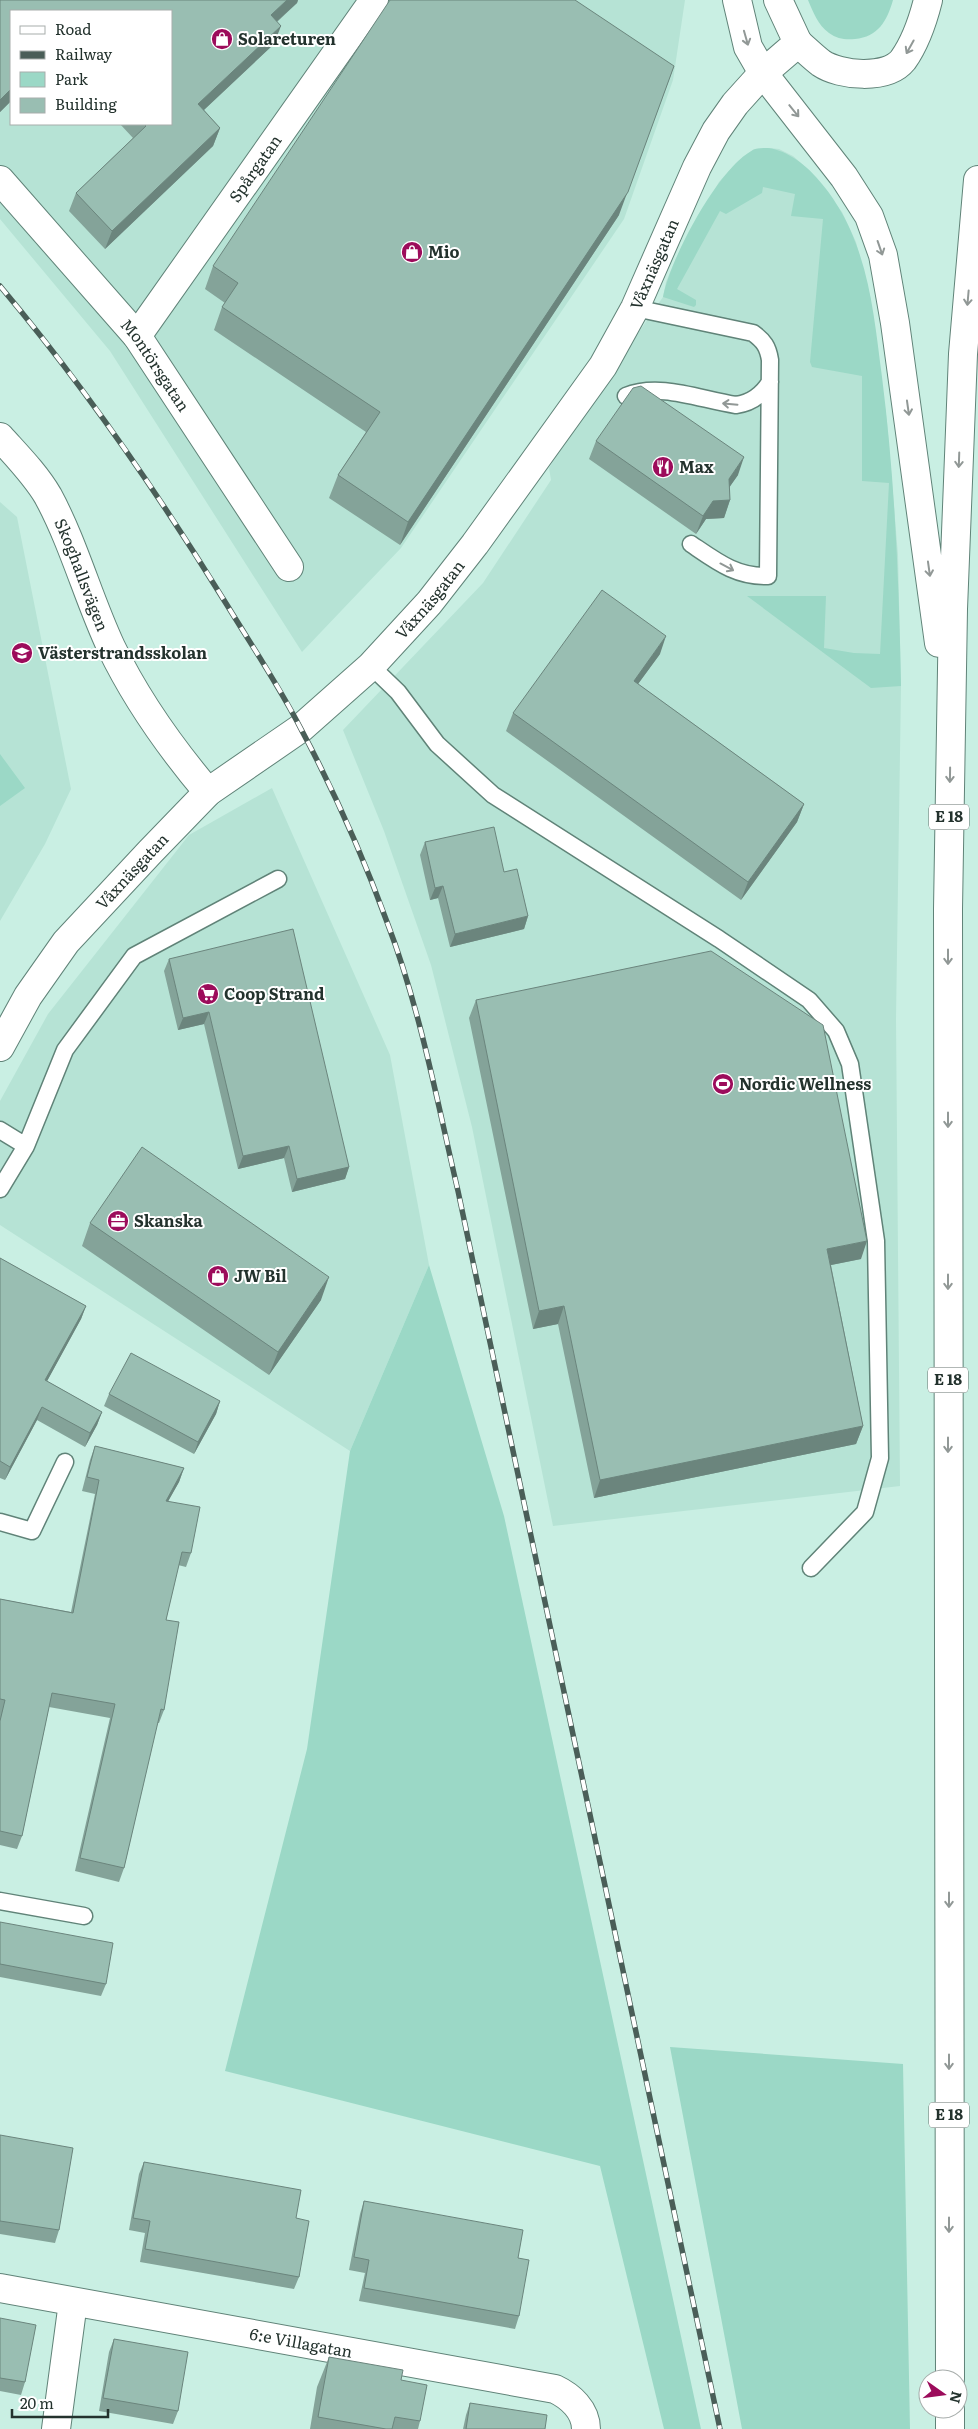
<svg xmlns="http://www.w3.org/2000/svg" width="978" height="2429" font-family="Literata,serif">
	<rect width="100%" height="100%" fill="#c9efe3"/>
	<path fill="#b6e3d5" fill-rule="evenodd" d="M 0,0 L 685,0 L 673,80 L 624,219 L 401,548 L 302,652 L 110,351 L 0,219 ZM 11,11 L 171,11 L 171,124 L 11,124 Z
		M 768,148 L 779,149 L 793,156 L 810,171 L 842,212 L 856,242 L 870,296 L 887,422 L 898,555 L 901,686 L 896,1019 L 900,1486 L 553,1526 L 472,1127 L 431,965 L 384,831 L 343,730 L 483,583 L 551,480 L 549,468 L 572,429 L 663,297 L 666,282 L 676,258 L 719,182 L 736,163 L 754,149 Z
		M 0,502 L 17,517 L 71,789 L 45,844 L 0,921 Z
		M 272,788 L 390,1055 L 429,1265 L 350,1451 L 0,1225 L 0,1101 L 48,1014 L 189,835 Z"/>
	<path fill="#9bd8c6" d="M 808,0 L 893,0 C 887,21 878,37 855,39 C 846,40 837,39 829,33 C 818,25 813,12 808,0 Z
		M 768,148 C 808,153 844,208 856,244 C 872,286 876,332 882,377 C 895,480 899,582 901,686 L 871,688 L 747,596 L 826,596 L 824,648 L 854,653 L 880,654 L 889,483 L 862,481 L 862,376 L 812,367 L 810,362 L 823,219 L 791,216 L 795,194 L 763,187 L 762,193 L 726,214 L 720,211 L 677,289 L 696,300 L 696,305 L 694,307 L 663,297 C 670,259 718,168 753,150 C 757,148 763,148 768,148 Z
		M 0,754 L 25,788 L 0,806 Z
		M 429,1265 L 504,1516 L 701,2429 L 664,2429 L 600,2166 L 225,2071 L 307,1749 L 350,1451 Z
		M 670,2047 L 903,2064 L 910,2429 L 742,2429 Z"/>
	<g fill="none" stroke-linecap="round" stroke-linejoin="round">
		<g stroke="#608378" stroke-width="19">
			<path id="lane" d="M 635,308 L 753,333 C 764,341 768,347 770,360 L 768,576 C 736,577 716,561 691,544
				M 626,396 C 660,382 701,400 736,405 C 752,403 762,395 770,382
				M 371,666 L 398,692 L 437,744 L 493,795 L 719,939 L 809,1000 L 836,1031 L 850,1064 L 876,1241 L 880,1458 L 865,1512 L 811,1568
				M 0,1130 L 26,1146 L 0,1189
				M 26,1146 L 65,1050 L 134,956 L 278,879
				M 0,1522 L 32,1531 L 65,1462
				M 0,1901 L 84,1916"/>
		</g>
		<g stroke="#608378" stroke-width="30">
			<g id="street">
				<path id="s1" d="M 0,180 L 137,336 L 289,567"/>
				<path id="s2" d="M 137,336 L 374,0"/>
				<path id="s3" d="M 0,2288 L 555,2389 C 570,2396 586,2410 586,2429"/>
				<path d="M 56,2429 L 73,2302"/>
			</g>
		</g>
		<g stroke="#608378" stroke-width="30">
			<g id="secondary">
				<path d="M 737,0 L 748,47 L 763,73"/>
				<path id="s4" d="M 0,437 C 17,456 35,474 48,496 C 74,544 88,598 111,647 C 137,701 170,747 208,792"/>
				<path id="s5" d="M 0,1047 L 28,996 L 66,942 L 150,852 L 208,792 L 301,728 L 371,666 L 429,603 L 475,544 L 603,366 L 635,308 L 697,167 L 716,131 L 735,104 L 763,73 L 798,43 L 778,0"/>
			</g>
		</g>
		<g stroke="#608378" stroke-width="30">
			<path id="highway" d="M 798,43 C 805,49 813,57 821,63 C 840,76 887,80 903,60 C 915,43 923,20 928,0
				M 763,73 L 844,177 L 869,216 L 883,255 L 895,323 L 939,643
				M 950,2379 L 948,909 L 953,609 L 963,354 L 978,180
				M 950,2409 L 950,2429"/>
		</g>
		<use href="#lane" stroke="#fff" stroke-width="16"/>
		<use href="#street" stroke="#fff" stroke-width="28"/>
		<use href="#secondary" stroke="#fff" stroke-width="28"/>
		<use href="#highway" stroke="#fff" stroke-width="28"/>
		<g stroke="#4a5e58" stroke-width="5.5">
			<path id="rail" d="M 0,286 C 84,386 158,493 227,605 C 252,646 279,686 301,729 C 334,791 363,856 387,922 C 420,1008 437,1101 458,1191 L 720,2429"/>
		</g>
		<use href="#rail" stroke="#fff" stroke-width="4" stroke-dasharray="11" stroke-linecap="butt"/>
	</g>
	<path fill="#84a399" d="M 0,0 L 298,0 L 297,3 L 277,22 L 274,44 L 204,110 L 220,128 L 213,146 L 105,249 L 69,211 L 76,193 L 133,138 L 120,124 L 171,124 L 171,11 L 11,11 L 11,101 L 0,112 Z
		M 619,215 L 400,545 L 329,498 L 338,475 L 366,432 L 214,330 L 222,307 L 225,303 L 205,289 L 213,266 Z
		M 596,441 L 738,475 L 729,487 L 730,500 L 724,518 L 706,519 L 696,534 L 589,459 Z
		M 660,654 L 638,684 L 804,804 L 797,822 L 741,900 L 506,731 L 513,713 Z
		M 425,842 L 504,872 L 528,916 L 524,929 L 450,947 L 438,898 L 430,900 L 420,855 Z
		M 169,959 L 349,1167 L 345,1179 L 292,1192 L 284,1158 L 238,1169 L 204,1024 L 178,1030 L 164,971 Z
		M 476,1000 L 861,1259 L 831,1265 L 863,1426 L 856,1444 L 594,1498 L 558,1324 L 533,1329 L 469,1018 Z
		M 90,1223 L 321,1300 L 269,1375 L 82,1246 Z
		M 0,1258 L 86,1306 L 81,1319 L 47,1381 L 102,1412 L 97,1425 L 85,1447 L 37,1420 L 5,1480 L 0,1478 Z
		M 109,1394 L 220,1401 L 216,1414 L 194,1454 L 104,1406 Z
		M 95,1446 L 184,1468 L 179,1482 L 168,1501 L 191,1553 L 186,1567 L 178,1565 L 166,1620 L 164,1710 L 159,1723 L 157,1723 L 124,1868 L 119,1882 L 75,1871 L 110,1718 L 49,1707 L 22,1836 L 17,1849 L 0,1845 L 0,1599 L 71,1612 L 95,1494 L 82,1491 L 90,1460 Z
		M 0,1922 L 106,1984 L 101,1996 L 0,1977 Z
		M 0,2135 L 59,2230 L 55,2243 L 0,2234 Z
		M 144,2162 L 296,2218 L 299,2277 L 294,2289 L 140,2262 L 145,2233 L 129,2230 L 139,2174 Z
		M 364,2201 L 518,2258 L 519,2316 L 515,2329 L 359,2301 L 365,2273 L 349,2270 L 360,2214 Z
		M 0,2318 L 25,2382 L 21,2395 L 0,2391 Z
		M 114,2339 L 178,2411 L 173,2424 L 99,2411 L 109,2352 Z
		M 329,2357 L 401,2380 L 420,2421 L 418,2429 L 310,2429 L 317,2387 Z
		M 470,2403 L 545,2429 L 463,2429 L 466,2415 Z"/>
	<path fill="#6b857d" d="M 287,0 L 298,0 L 297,3 L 264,33 L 271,15 Z
		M 281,26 L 274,44 L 191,122 L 198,104 Z
		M 674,66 L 619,215 L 400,545 L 408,522 Z
		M 11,89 L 11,101 L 0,112 L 0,100 Z
		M 220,128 L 213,146 L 105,249 L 112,231 Z
		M 744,457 L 738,475 L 722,498 L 729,479 Z
		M 730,500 L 724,518 L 706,519 L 696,534 L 703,516 L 713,501 Z
		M 666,636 L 660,654 L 627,699 L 634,681 Z
		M 804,804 L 797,822 L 741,900 L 748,882 Z
		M 443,886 L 438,898 L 430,900 L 435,888 Z
		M 528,916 L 524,929 L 450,947 L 455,934 Z
		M 209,1012 L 204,1024 L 178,1030 L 183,1018 Z
		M 289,1146 L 284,1158 L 238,1169 L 243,1156 Z
		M 349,1167 L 345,1179 L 292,1192 L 297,1179 Z
		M 867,1241 L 861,1259 L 821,1267 L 827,1249 Z
		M 329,1277 L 321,1300 L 269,1375 L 278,1352 Z
		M 86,1306 L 81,1319 L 40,1394 L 45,1380 Z
		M 564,1306 L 558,1324 L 533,1329 L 539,1311 Z
		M 220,1401 L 216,1414 L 194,1454 L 198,1442 Z
		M 42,1407 L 37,1420 L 5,1480 L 10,1467 Z
		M 102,1412 L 97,1425 L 85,1447 L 90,1433 Z
		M 863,1426 L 856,1444 L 594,1498 L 600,1480 Z
		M 184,1468 L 179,1482 L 161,1514 L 166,1501 Z"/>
	<path fill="#99beb2" stroke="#6b857d" d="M 0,0 L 287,0 L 271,15 L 281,26 L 198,104 L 220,128 L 112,231 L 76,193 L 146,126 L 144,124 L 171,124 L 171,11 L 11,11 L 11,89 L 0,100 Z
		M 390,0 L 575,0 L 674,66 L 628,192 L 408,522 L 338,475 L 380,412 L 222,307 L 238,283 L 213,266 Z
		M 641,386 L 744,457 L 729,479 L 730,500 L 713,501 L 703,516 L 596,441 L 633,388 Z
		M 602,590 L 666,636 L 634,681 L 804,804 L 748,882 L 513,713 Z
		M 494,827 L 504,872 L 517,869 L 528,916 L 455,934 L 443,886 L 435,888 L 425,842 Z
		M 293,929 L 349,1167 L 297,1179 L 289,1146 L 243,1156 L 209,1012 L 183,1018 L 169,959 Z
		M 711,951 L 823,1025 L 867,1241 L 827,1249 L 863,1426 L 600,1480 L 564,1306 L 539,1311 L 476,1000 Z
		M 142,1147 L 329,1277 L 278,1352 L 90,1223 Z
		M 0,1258 L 86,1306 L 45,1380 L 102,1412 L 90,1433 L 42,1407 L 10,1467 L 0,1461 Z
		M 131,1353 L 220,1401 L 198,1442 L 109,1394 Z
		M 95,1446 L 184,1468 L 166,1501 L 200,1507 L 191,1553 L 182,1552 L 166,1620 L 179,1622 L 164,1710 L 161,1709 L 124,1868 L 80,1858 L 115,1704 L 52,1693 L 22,1836 L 0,1831 L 0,1721 L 5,1700 L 0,1699 L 0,1599 L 73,1613 L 99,1480 L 87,1477 Z
		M 0,1922 L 113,1943 L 106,1984 L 0,1964 Z
		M 0,2135 L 73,2148 L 59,2230 L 0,2221 Z
		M 144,2162 L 301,2190 L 296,2218 L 309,2221 L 299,2277 L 145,2249 L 150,2221 L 133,2218 Z
		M 364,2201 L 523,2230 L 518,2258 L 529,2260 L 519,2316 L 364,2288 L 369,2260 L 354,2257 Z
		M 0,2318 L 36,2325 L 25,2382 L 0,2378 Z
		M 114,2339 L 188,2352 L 178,2411 L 103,2398 Z
		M 329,2357 L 403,2370 L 401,2380 L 427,2385 L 420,2421 L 395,2417 L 392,2429 L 386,2429 L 318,2417 Z
		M 470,2403 L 547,2415 L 545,2429 L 466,2429 Z"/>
	<defs><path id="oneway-shaft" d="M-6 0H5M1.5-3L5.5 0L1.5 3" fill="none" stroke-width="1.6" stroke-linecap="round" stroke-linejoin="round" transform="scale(1.25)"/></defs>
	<g stroke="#919896">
		<use href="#oneway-shaft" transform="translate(746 38) rotate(74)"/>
		<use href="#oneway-shaft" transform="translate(910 47) rotate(119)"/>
		<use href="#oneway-shaft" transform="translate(794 111) rotate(51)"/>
		<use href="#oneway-shaft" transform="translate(880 248) rotate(71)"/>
		<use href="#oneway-shaft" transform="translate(968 298) rotate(95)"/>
		<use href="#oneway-shaft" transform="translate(730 404) rotate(-175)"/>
		<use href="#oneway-shaft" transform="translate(908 408) rotate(82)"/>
		<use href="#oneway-shaft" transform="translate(959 460) rotate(92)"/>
		<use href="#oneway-shaft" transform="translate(727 567) rotate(28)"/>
		<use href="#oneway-shaft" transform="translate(929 569) rotate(82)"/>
		<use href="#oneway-shaft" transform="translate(950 775) rotate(91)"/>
		<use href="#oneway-shaft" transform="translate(948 957) rotate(90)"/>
		<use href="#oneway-shaft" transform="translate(948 1120) rotate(90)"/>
		<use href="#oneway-shaft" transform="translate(948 1282) rotate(90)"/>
		<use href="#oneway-shaft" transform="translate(948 1445) rotate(90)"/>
		<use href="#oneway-shaft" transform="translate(949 1900) rotate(90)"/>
		<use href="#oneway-shaft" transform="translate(949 2062) rotate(90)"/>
		<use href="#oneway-shaft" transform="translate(949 2225) rotate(90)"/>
	</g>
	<defs>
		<g id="shop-disc" transform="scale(1.125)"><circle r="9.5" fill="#9c0c5b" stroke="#fff"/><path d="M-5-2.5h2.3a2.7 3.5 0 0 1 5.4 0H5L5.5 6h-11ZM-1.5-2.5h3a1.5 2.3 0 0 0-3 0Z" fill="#fff"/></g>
		<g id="restaurant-disc" transform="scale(1.125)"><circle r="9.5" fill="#9c0c5b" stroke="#fff"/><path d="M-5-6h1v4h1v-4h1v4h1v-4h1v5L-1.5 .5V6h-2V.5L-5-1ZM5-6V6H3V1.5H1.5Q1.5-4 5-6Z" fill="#fff"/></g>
		<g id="school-disc" transform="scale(1.125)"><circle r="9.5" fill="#9c0c5b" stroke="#fff"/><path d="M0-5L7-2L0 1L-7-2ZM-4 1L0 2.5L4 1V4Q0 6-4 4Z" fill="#fff"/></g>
		<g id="supermarket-disc" transform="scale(1.125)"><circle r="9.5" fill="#9c0c5b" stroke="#fff"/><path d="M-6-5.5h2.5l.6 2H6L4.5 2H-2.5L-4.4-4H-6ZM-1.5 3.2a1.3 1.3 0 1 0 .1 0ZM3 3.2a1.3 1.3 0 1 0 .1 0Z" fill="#fff"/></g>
		<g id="stadium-disc" transform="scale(1.125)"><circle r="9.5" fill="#9c0c5b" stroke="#fff"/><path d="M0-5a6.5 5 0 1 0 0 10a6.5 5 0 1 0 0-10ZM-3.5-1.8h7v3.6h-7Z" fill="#fff"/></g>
		<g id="office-disc" transform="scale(1.125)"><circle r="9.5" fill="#9c0c5b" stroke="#fff"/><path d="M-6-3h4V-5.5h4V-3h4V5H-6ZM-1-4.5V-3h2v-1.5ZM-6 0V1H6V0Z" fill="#fff"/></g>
	</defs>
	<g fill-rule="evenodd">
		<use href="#shop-disc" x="222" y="39"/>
		<use href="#shop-disc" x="412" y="252"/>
		<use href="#restaurant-disc" x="663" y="467"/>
		<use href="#school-disc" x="22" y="653"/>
		<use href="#supermarket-disc" x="208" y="994"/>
		<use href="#stadium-disc" x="723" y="1084"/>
		<use href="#office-disc" x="118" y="1221"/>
		<use href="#shop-disc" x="218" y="1276"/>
	</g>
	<g text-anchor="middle" stroke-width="4" stroke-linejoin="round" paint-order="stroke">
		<g fill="#fff" stroke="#65706c" stroke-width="1">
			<rect x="929" y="804.5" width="40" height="25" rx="4"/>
			<rect x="928" y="1367.5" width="40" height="25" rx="4"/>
			<rect x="929" y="2102.5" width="40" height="25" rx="4"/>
		</g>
		<g font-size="15" font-weight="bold" fill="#23322d">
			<text x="949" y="822">E 18</text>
			<text x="948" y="1385">E 18</text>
			<text x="949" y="2120">E 18</text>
		</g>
		<g font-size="16" font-weight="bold" fill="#23322d" stroke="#fff" text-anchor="start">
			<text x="238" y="45">Solareturen</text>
			<text x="428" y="258">Mio</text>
			<text x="679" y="473">Max</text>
			<text x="38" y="659">Västerstrandsskolan</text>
			<text x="224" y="1000">Coop Strand</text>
			<text x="739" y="1090">Nordic Wellness</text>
			<text x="134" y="1227">Skanska</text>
			<text x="234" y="1282">JW Bil</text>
		</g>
		<g font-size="16" fill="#23322d" stroke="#fff">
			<text dy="6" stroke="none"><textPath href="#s2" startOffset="205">Spårgatan</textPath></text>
			<text dy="6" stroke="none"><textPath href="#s5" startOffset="1031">Våxnäsgatan</textPath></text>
			<text dy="6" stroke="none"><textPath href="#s1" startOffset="242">Montörsgatan</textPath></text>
			<text dy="6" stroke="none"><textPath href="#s4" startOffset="162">Skoghallsvägen</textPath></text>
			<text dy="6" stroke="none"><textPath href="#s5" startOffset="626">Våxnäsgatan</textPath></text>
			<text dy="6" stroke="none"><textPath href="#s5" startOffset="221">Våxnäsgatan</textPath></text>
			<text dy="6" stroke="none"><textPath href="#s3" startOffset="306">6:e Villagatan</textPath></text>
		</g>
	</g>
	<rect x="10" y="10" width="162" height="115" fill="#ffffff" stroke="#a7adab"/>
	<rect x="20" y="26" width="25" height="8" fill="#ffffff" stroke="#a7adab"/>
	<text x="55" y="35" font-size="15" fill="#23322d">Road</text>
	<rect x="20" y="51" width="25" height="8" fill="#4a5e58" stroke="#a7adab"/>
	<text x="55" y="60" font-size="15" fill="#23322d">Railway</text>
	<rect x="20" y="72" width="25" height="15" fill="#9bd8c6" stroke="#a7adab"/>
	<text x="55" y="85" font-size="15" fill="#23322d">Park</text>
	<rect x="20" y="98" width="25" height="15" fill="#99beb2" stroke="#a7adab"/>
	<text x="55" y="110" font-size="15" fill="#23322d">Building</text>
	<g transform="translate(943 2394) rotate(104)"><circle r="24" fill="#ffffff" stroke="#a7adab"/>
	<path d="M0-4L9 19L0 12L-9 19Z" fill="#9c0c5b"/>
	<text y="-8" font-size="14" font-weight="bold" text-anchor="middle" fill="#23322d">N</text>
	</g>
	<path d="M12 2409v8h96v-8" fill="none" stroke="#23322d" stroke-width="2.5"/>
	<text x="20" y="2409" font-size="15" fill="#23322d" stroke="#ffffff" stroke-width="4" paint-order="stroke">20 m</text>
</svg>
